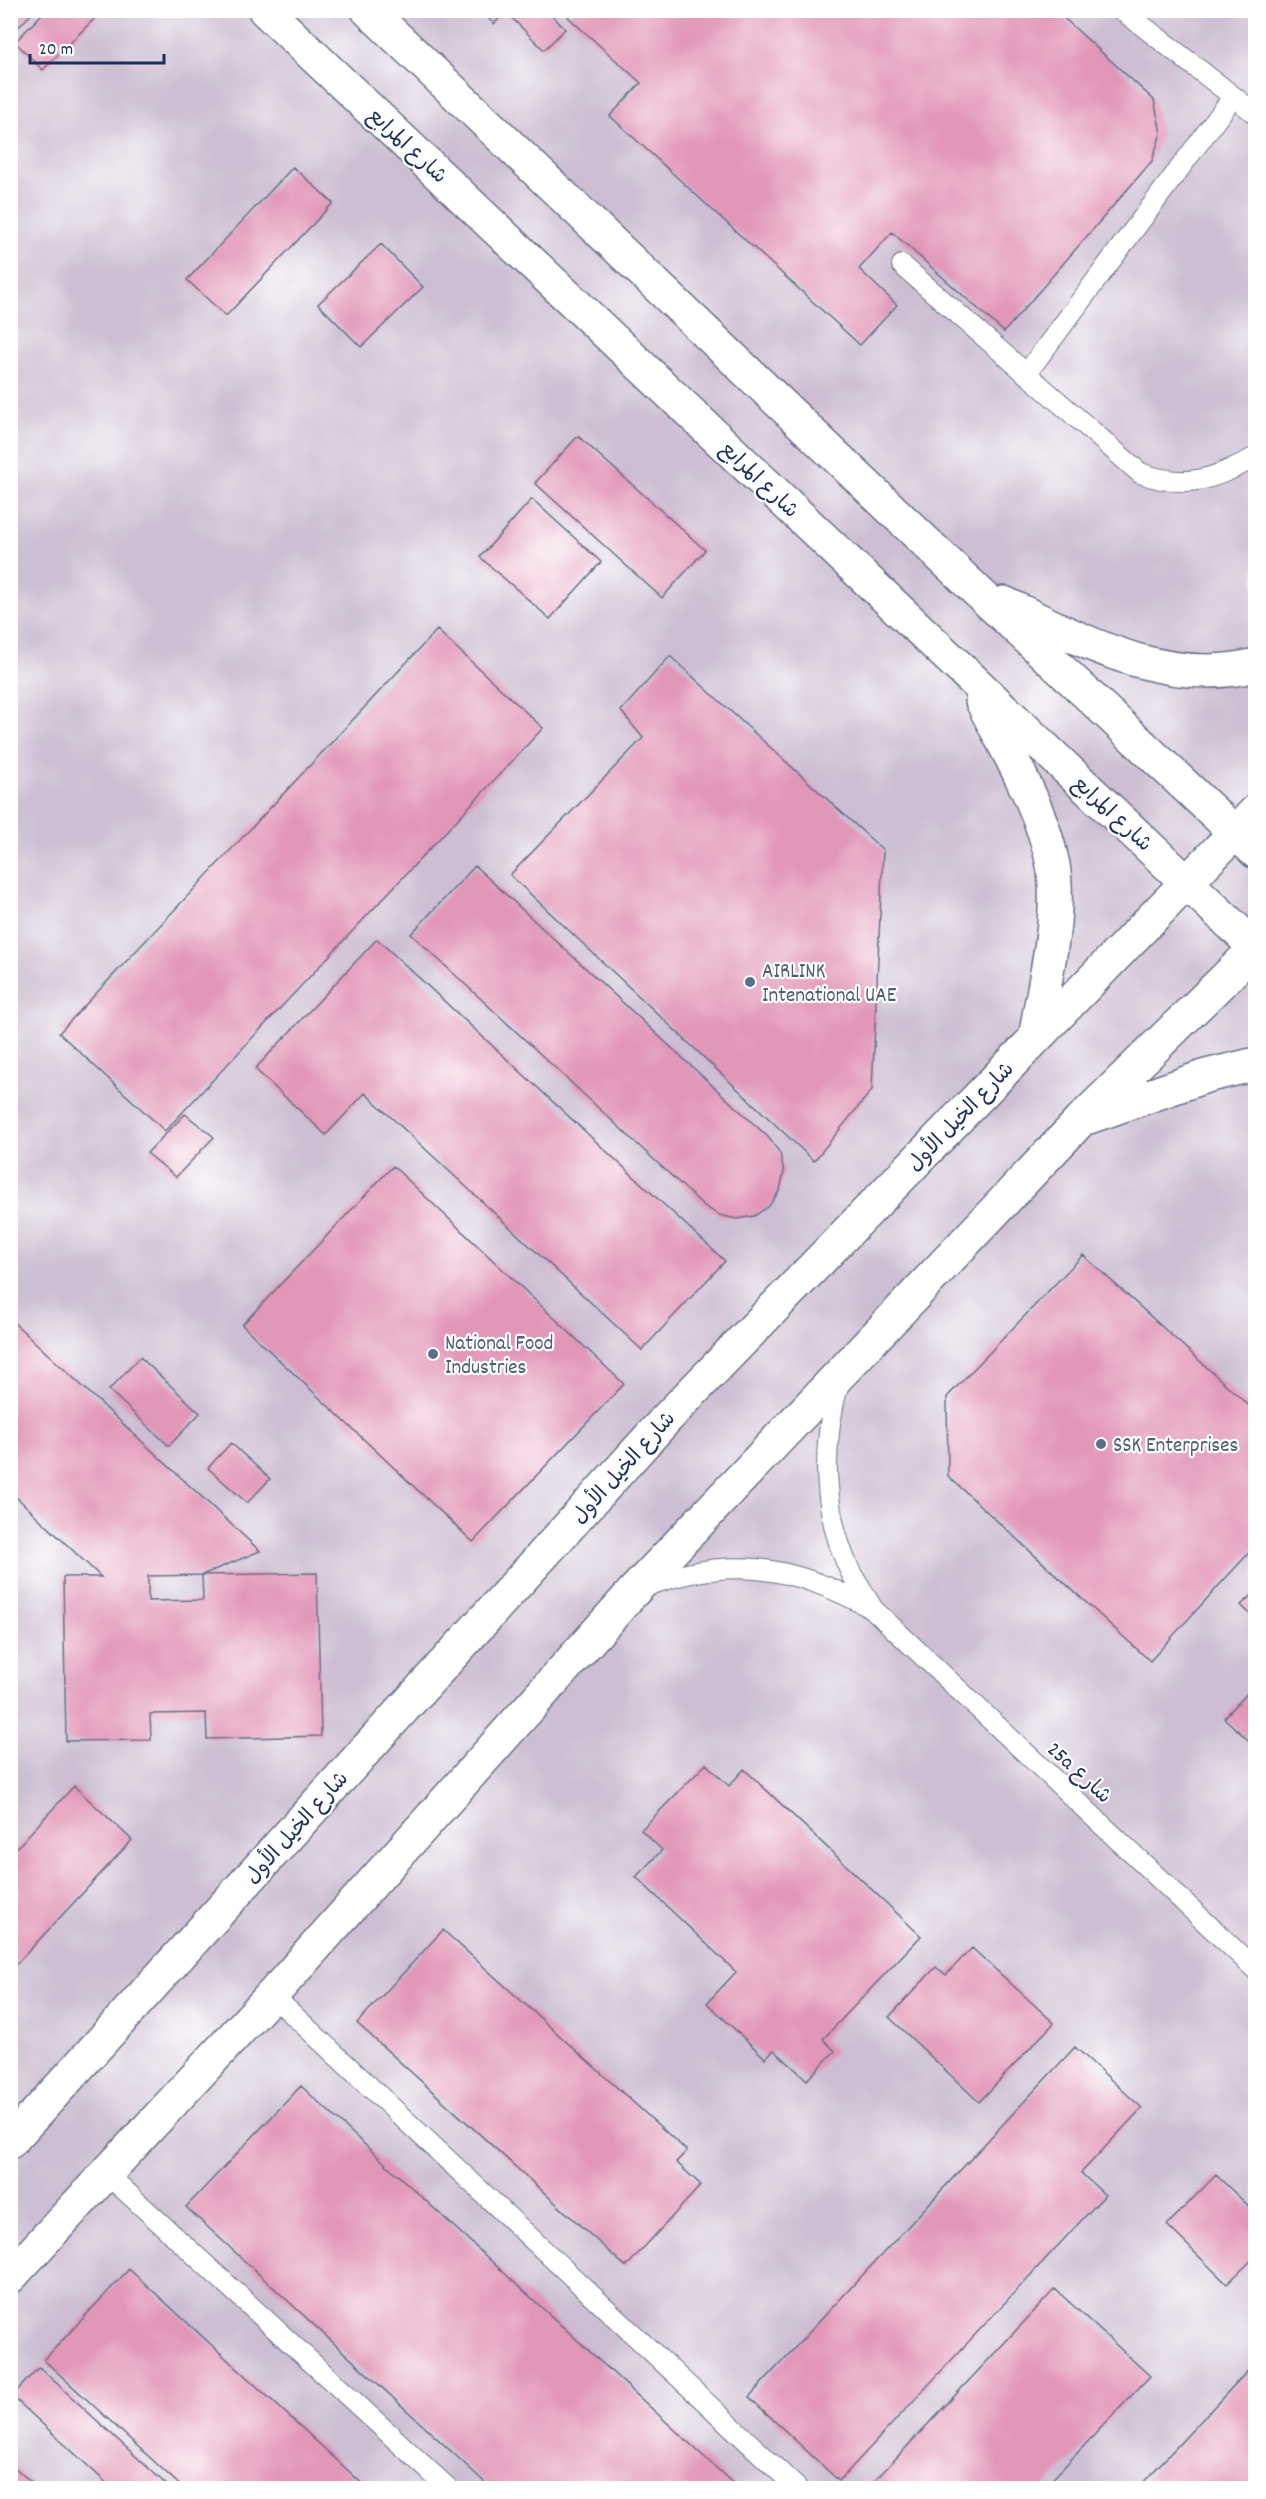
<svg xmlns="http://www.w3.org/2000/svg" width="1266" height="2499" font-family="Dekko,'Playpen Sans Arabic',sans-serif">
	<rect width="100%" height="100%" fill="#fff"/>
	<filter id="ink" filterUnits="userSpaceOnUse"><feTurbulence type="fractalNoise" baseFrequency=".0167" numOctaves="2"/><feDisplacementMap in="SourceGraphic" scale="12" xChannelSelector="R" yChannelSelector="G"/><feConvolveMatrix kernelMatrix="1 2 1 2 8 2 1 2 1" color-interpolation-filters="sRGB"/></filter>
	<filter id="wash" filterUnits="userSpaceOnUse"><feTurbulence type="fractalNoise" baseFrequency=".008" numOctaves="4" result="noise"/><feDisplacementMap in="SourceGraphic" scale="24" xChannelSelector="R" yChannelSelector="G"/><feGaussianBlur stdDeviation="1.35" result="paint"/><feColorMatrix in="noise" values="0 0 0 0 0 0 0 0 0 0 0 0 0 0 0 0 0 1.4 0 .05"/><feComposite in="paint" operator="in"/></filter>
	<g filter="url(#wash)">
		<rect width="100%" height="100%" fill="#f8ead8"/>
		<path fill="#cdbed3" d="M 11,11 L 1255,11 L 1255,2488 L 11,2488 Z"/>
		<g id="blocks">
			<path fill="#e296b8" d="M 10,10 L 35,10 L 10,36 Z
				M 46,10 L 91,10 L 97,16 L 43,70 L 15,42 Z
				M 480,10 L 507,10 L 494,24 Z
				M 509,10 L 547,10 L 565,29 L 544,50 L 507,13 Z
				M 574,10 L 1055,10 L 1154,100 L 1161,133 L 1152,161 L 1004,332 L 892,232 L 859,269 L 897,305 L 860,345 L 610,116 L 641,83 L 568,17 Z
				M 293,167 L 333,203 L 226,316 L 187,280 Z
				M 381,244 L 423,287 L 361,347 L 318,304 Z
				M 578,436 L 705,550 L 662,598 L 535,483 Z
				M 532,499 L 601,562 L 550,619 L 480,557 Z
				M 437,630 L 543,728 L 165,1131 L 59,1033 Z
				M 670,656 L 883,850 L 872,1090 L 814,1161 L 510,875 L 643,738 L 621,711 Z
				M 475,866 L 768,1137 L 780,1153 L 784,1172 L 780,1190 L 769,1206 L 754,1216 L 737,1219 L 719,1215 L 704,1206 L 411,934 Z
				M 377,939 L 725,1261 L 642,1350 L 365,1093 L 326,1135 L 255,1069 Z
				M 185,1114 L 214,1137 L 176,1177 L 147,1153 Z
				M 393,1166 L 624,1384 L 473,1542 L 242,1325 Z
				M 1083,1255 L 1256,1412 L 1256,1545 L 1150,1661 L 948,1476 L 947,1397 Z
				M 10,1319 L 260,1551 L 202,1575 L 148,1576 L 148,1601 L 203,1600 L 202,1575 L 317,1573 L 321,1736 L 207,1739 L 206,1713 L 150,1714 L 151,1740 L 66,1741 L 63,1577 L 101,1577 L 10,1491 Z
				M 140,1357 L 200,1413 L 169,1446 L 109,1390 Z
				M 231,1443 L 270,1479 L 247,1503 L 208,1468 Z
				M 1256,1592 L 1256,1620 L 1241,1605 Z
				M 1256,1684 L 1256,1747 L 1224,1718 Z
				M 706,1764 L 729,1786 L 744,1769 L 921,1936 L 823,2039 L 835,2051 L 807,2080 L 774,2050 L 765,2058 L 707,2003 L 736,1972 L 636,1877 L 662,1850 L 641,1830 Z
				M 74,1786 L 132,1840 L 10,1971 L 10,1855 Z
				M 443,1930 L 687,2151 L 676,2162 L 701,2185 L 626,2267 L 357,2023 Z
				M 972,1948 L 1054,2023 L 979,2102 L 889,2017 L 936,1967 L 946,1975 Z
				M 1075,2047 L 1142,2108 L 1081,2173 L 1105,2195 L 839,2481 L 749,2397 Z
				M 301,2086 L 738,2488 L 491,2488 L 186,2207 Z
				M 1216,2175 L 1256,2213 L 1256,2256 L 1227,2284 L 1167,2225 Z
				M 129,2269 L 367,2488 L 183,2488 L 44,2360 Z
				M 1055,2289 L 1150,2376 L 1044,2488 L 868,2488 Z
				M 1256,2362 L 1256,2488 L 1138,2488 Z
				M 39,2367 L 170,2488 L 112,2488 L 12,2396 Z
				M 10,2463 L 37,2488 L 10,2488 Z"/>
		</g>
	</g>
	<g filter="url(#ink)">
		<use href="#blocks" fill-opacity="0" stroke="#687089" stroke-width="1.5"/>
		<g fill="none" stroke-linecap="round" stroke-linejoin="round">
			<g stroke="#687089" stroke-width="22">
				<path id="service" d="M 1122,10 L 1256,114
					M 902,265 L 1140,473 C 1187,490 1213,479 1256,457
					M 1026,374 L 1233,97
					M 839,1382 C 821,1445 822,1513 851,1573 C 858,1585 866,1597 873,1609
					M 644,1587 C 729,1554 795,1566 873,1609 L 1256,1970
					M 272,1995 L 797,2488
					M 108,2175 L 448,2488"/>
			</g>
			<g stroke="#687089" stroke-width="36">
				<path id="secondary" d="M 265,10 L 1256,948
					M 368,10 L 977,591 L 1256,852
					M 1004,603 C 1083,641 1166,688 1256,665
					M 982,701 C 1008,753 1042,808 1053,865 C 1062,917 1043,987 1035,1039
					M 1089,1117 L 1206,1076 L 1256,1064
					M 10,2142 L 668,1417 L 1256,811
					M 10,2277 L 272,1995 L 633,1592 L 1082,1119 L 1256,948"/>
			</g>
			<use href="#service" stroke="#fff" stroke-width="20"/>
			<use href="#secondary" stroke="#fff" stroke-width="33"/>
		</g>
	</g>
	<g fill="#5c6f8a" stroke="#fff" stroke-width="2">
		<circle cx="750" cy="982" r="6"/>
		<circle cx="433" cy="1354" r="6"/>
		<circle cx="1101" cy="1444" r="6"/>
	</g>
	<g text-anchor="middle" stroke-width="4.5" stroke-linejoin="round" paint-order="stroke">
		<g font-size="21" fill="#1b2f5e" stroke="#fff">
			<text transform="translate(408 145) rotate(43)" y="7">شارع المرابع</text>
			<text transform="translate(760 479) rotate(44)" y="7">شارع المرابع</text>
			<text transform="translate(1113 813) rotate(43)" y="7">شارع المرابع</text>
			<text transform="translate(960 1116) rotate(-46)" y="7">شارع الخيل الأول</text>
			<text transform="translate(623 1467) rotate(-48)" y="7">شارع الخيل الأول</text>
			<text transform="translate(1080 1772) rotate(43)" y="7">25a شارع</text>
			<text transform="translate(296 1827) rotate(-48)" y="7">شارع الخيل الأول</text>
		</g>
		<g font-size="21" fill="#4e5e75" stroke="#fff" text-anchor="start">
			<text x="762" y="977">AIRLINK<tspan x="762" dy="24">Intenational UAE</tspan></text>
			<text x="445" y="1349">National Food<tspan x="445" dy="24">Industries</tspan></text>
			<text x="1113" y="1451">SSK Enterprises</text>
		</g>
	</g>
	<rect width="1266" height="2499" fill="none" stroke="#fff" stroke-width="36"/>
	<path d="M30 54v9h134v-9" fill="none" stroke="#1b2f5e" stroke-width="3"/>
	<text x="39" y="54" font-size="18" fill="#1b2f5e" stroke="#ffffff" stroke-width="4.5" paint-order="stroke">20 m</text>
</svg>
